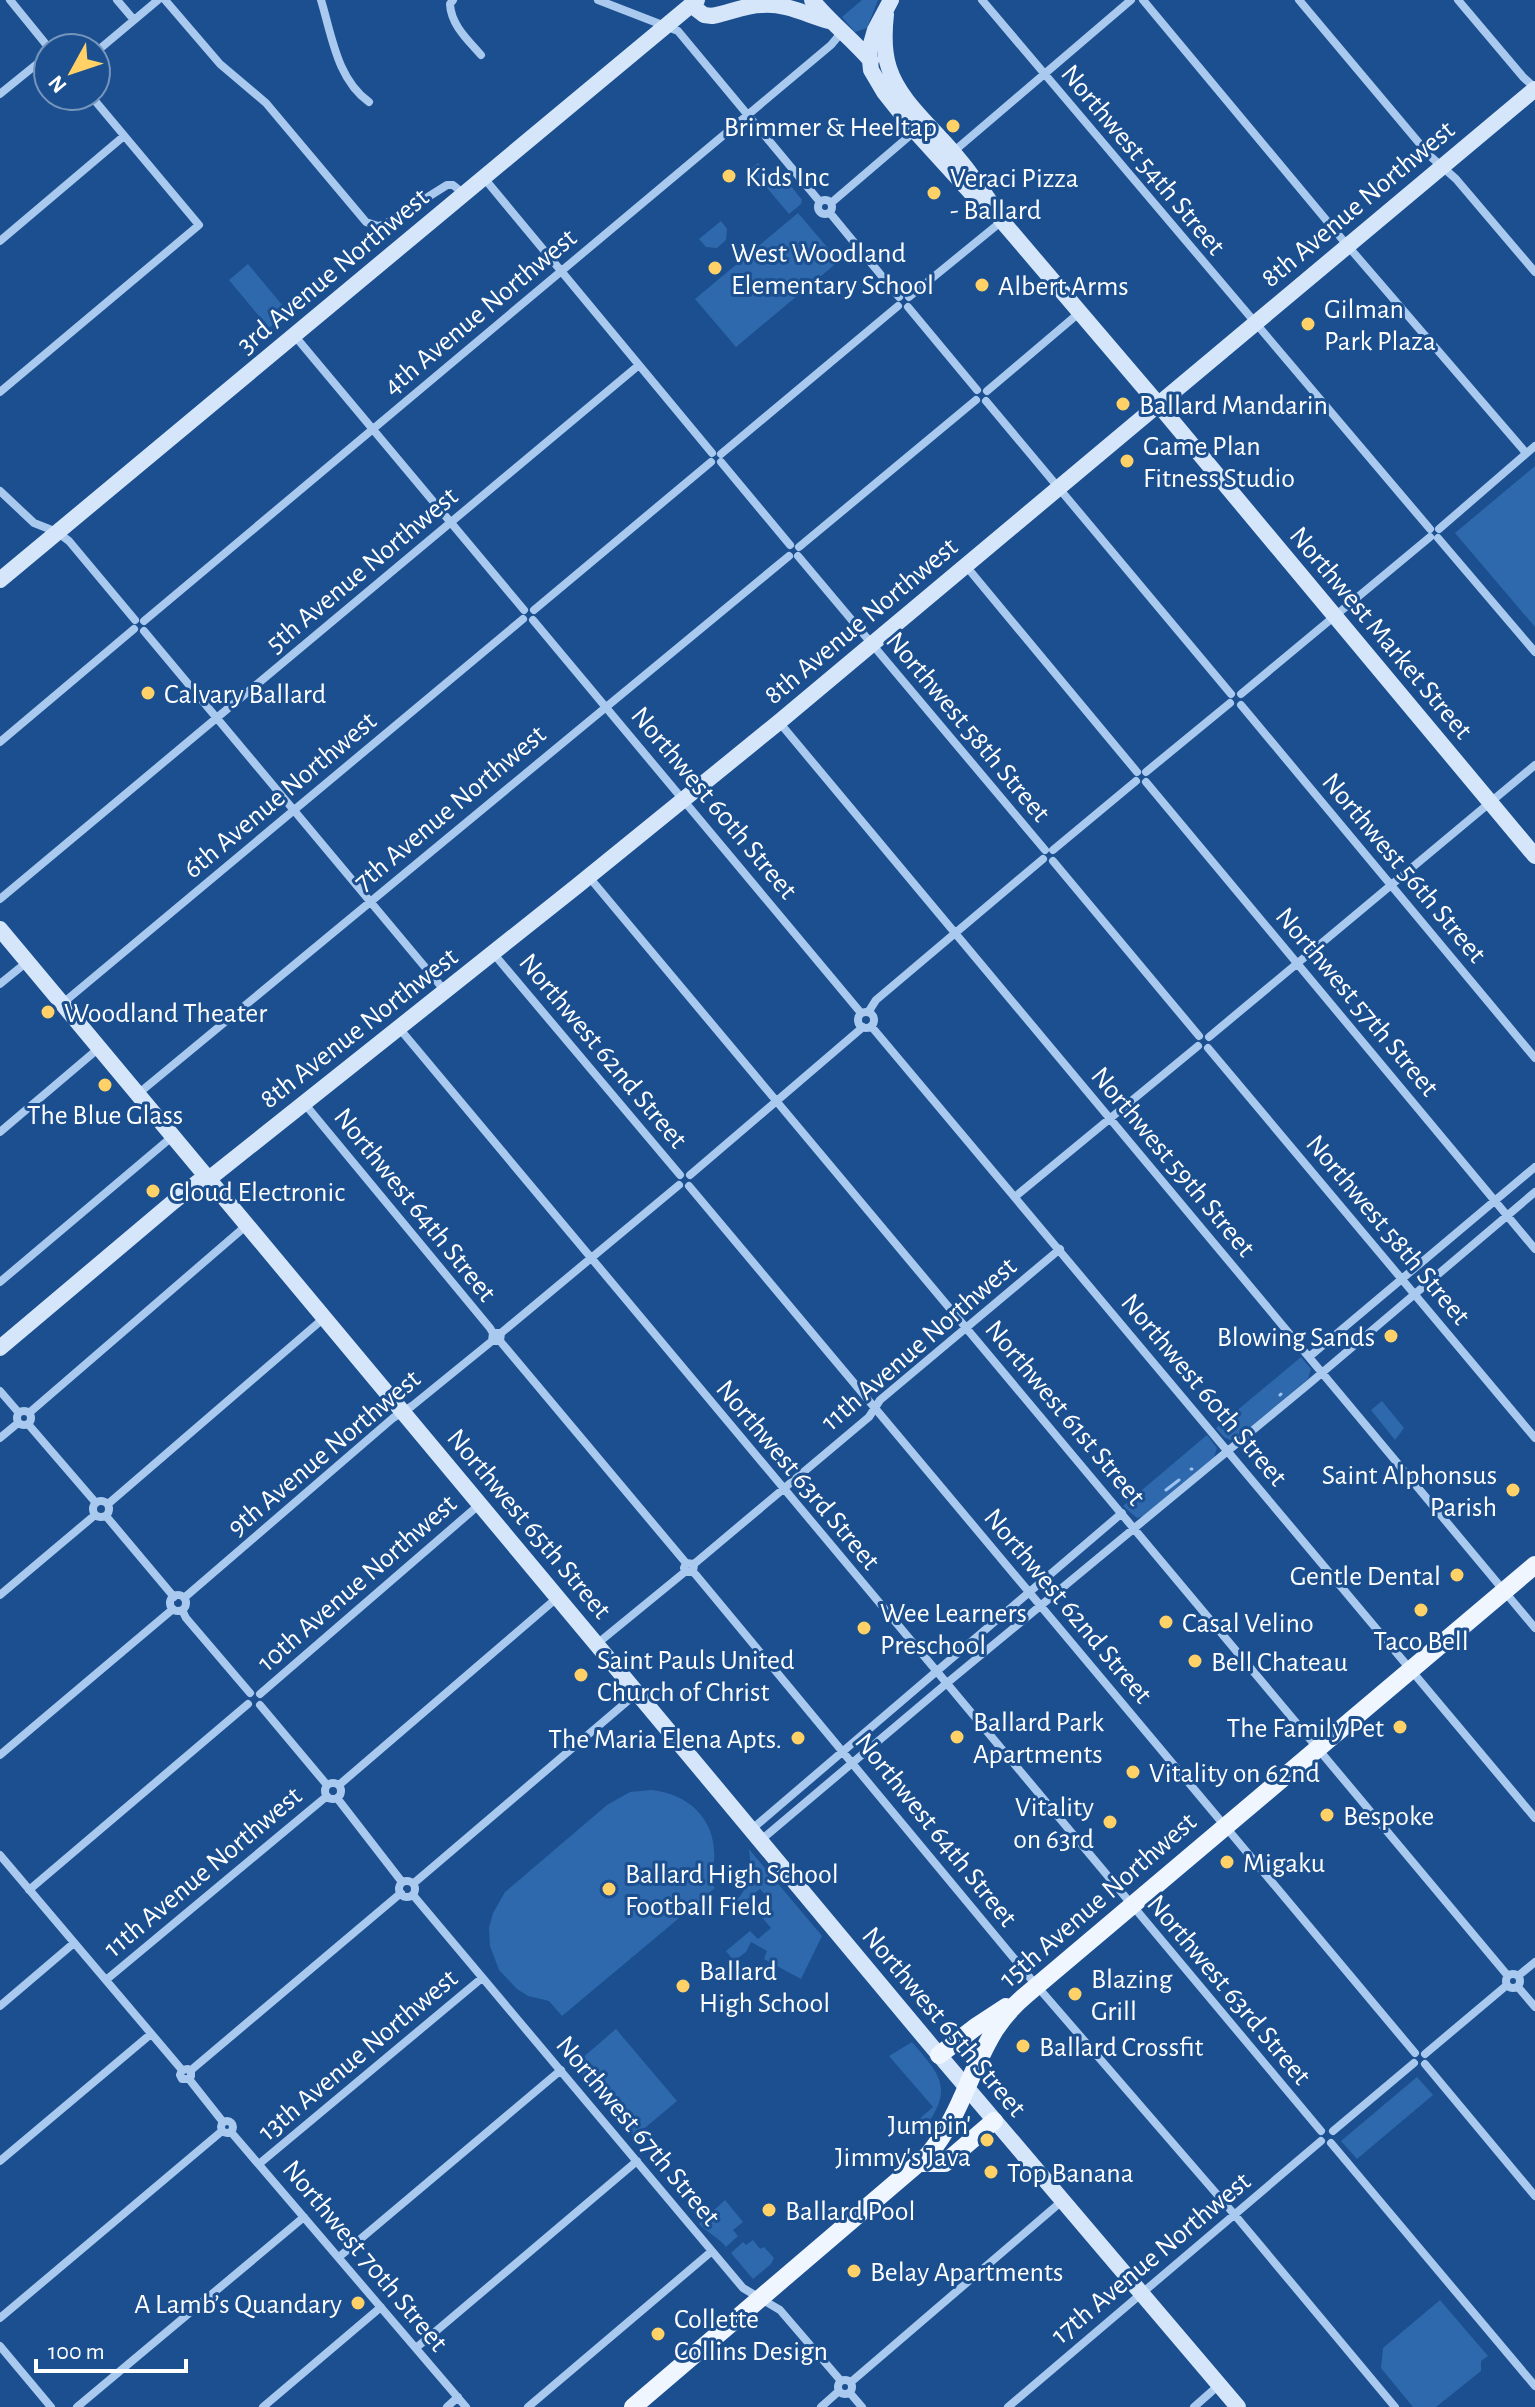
<svg xmlns="http://www.w3.org/2000/svg" width="1535" height="2407" font-family="'Alegreya Sans',sans-serif">
	<rect width="100%" height="100%" fill="#1b4f8f"/>
	<path fill="#2e69ad" d="M 862,0 L 878,0 L 867,28 L 855,32 L 842,17 Z
		M 758,163 L 768,174 L 773,170 L 782,181 L 787,181 L 802,200 L 801,204 L 789,214 L 751,169 Z
		M 798,213 L 839,261 L 736,347 L 695,299 Z
		M 721,221 L 727,229 L 726,240 L 717,248 L 706,247 L 699,239 Z
		M 248,264 L 288,312 L 269,328 L 229,280 Z
		M 1535,466 L 1535,627 L 1455,533 Z
		M 1301,1357 L 1311,1369 L 1308,1379 L 1237,1438 L 1230,1440 L 1224,1437 L 1216,1428 Z
		M 1382,1401 L 1404,1428 L 1395,1440 L 1371,1410 Z
		M 1207,1435 L 1217,1448 L 1214,1457 L 1143,1516 L 1137,1518 L 1123,1506 Z
		M 651,1790 C 700,1795 725,1834 710,1882 L 715,1888 L 562,2016 L 549,2001 L 528,1996 L 517,1989 L 499,1970 L 490,1946 L 489,1928 L 493,1913 L 505,1892 L 607,1805 L 630,1792 Z
		M 749,1849 L 822,1936 L 801,1979 L 764,1959 L 767,1951 L 751,1942 L 746,1952 L 734,1961 L 726,1951 L 750,1931 L 758,1939 L 771,1928 L 758,1913 L 762,1909 L 761,1906 L 769,1899 L 760,1889 L 735,1909 L 732,1905 C 749,1890 752,1871 749,1849 Z
		M 616,2029 L 677,2101 L 634,2137 L 574,2065 Z
		M 912,2042 C 941,2076 954,2088 924,2129 L 917,2121 L 933,2107 L 889,2056 Z
		M 1417,2077 L 1433,2095 L 1357,2159 L 1341,2141 Z
		M 725,2200 L 743,2222 L 733,2230 L 738,2236 L 726,2247 C 718,2237 708,2233 699,2224 Z
		M 753,2240 L 760,2249 L 764,2247 L 774,2258 L 771,2264 L 753,2279 L 731,2253 L 743,2242 L 746,2245 Z
		M 1440,2300 L 1488,2356 L 1481,2361 L 1481,2371 L 1436,2407 L 1413,2407 L 1381,2368 L 1383,2348 Z"/>
	<g fill="none" stroke-linecap="round" stroke-linejoin="round">
		<path stroke="#9cc4f0" stroke-width="3" d="M 1280,1395 L 1281,1394
			M 1191,1469 L 1192,1469
			M 1166,1490 L 1179,1480"/>
		<path stroke="#a9c9ee" stroke-width="8" d="M 10,0 L 49,48
			M 117,0 L 134,20
			M 165,0 L 220,64 L 266,103 L 366,222 L 378,226 L 385,224 L 447,185 L 453,185 L 464,194
			M 321,0 C 332,36 337,79 369,102
			M 453,0 L 450,4 C 451,25 468,40 481,55
			M 598,0 L 678,31 L 820,202
			M 982,0 L 1430,529
			M 1143,0 L 1347,245 L 1526,453
			M 1299,0 L 1430,156 L 1456,179 L 1535,272
			M 1458,0 L 1523,77 L 1535,88
			M 96,52 L 158,0
			M 0,94 L 48,55
			M 953,152 L 1131,0
			M 484,178 L 712,453
			M818 207a7 7 0 1 1 14 0a7 7 0 1 1-14 0Z
			M 831,203 L 914,132
			M 830,213 L 899,297
			M 0,241 L 124,136
			M 909,297 L 1002,221
			M 908,307 L 977,390
			M 294,335 L 524,610
			M 987,391 L 1079,313
			M 0,392 L 199,225 L 91,96
			M 986,401 L 1231,694
			M 721,454 L 898,306
			M 721,462 L 790,545
			M 0,491 L 34,523 L 57,532 L 69,541 L 135,620
			M 1439,529 L 1535,446
			M 1438,538 L 1535,652
			M 799,547 L 976,400
			M 798,556 L 1045,850
			M 966,566 L 1137,772
			M 534,610 L 711,462
			M 533,620 L 861,1013
			M 144,621 L 831,45 L 841,33
			M 144,631 L 445,991
			M 1241,694 L 1430,537
			M 1241,705 L 1535,1058
			M 779,722 L 1535,1628
			M 0,742 L 134,629
			M 1146,772 L 1230,703
			M 1146,782 L 1535,1249
			M 1053,850 L 1136,781
			M 1053,861 L 1199,1036
			M 589,877 L 1508,1976
			M 0,899 L 639,365
			M 493,953 L 680,1175
			M 0,984 L 27,962
			M 63,1003 L 523,619
			M 869,1011 L 876,1000 L 1043,859
			M858 1020a8 8 0 1 1 16 0a8 8 0 1 1-16 0Z
			M 871,1026 L 1535,1818
			M 399,1028 L 1321,2131
			M 1209,1037 L 1535,765
			M 1208,1048 L 1535,1438
			M 139,1093 L 789,556
			M 304,1103 L 490,1328 L 493,1333 L 492,1341 L 500,1341 L 501,1333 L 493,1333
			M 0,1132 L 99,1048
			M 690,1175 L 863,1027
			M 689,1186 L 1415,2053
			M 1016,1196 L 1198,1046
			M 0,1282 L 173,1136
			M 501,1333 L 679,1185
			M 500,1341 L 686,1563
			M 1309,1357 L 1535,1167
			M 0,1391 L 19,1413
			M17 1418a7 7 0 1 1 14 0a7 7 0 1 1-14 0Z
			M 29,1413 L 247,1225
			M 28,1424 L 96,1503
			M 0,1438 L 18,1423
			M93 1509a8 8 0 1 1 16 0a8 8 0 1 1-16 0Z
			M 108,1504 L 324,1318
			M 106,1516 L 174,1597
			M 694,1564 L 869,1417 L 880,1400 L 1060,1249
			M 693,1572 L 694,1564 L 686,1563 L 684,1568 L 686,1572 L 693,1572 L 696,1575 L 1036,1985 L 1234,2214 L 1395,2407
			M 0,1595 L 95,1515
			M170 1603a8 8 0 1 1 16 0a8 8 0 1 1-16 0Z
			M 184,1598 L 393,1418 L 412,1406 L 492,1341
			M 182,1610 L 186,1618 L 250,1693
			M 598,1643 L 686,1571
			M 260,1694 L 480,1504
			M 260,1705 L 327,1785
			M 0,1755 L 173,1609
			M325 1791a8 8 0 1 1 16 0a8 8 0 1 1-16 0Z
			M 339,1785 L 558,1597
			M 337,1798 L 402,1882
			M 752,1829 L 1122,1513
			M 761,1840 L 947,1683 L 1310,1383 L 1535,1192
			M 0,1855 L 182,2070 L 180,2075 L 182,2079 L 189,2079 L 191,2076 L 191,2071 L 188,2069 L 182,2070
			M399 1889a8 8 0 1 1 16 0a8 8 0 1 1-16 0Z
			M 414,1883 L 637,1693
			M 29,1890 L 248,1704
			M 413,1895 L 743,2288 L 780,2310 L 841,2381
			M1506 1981a7 7 0 1 1 14 0a7 7 0 1 1-14 0Z
			M 1518,1976 L 1535,1962
			M 106,1980 L 327,1796
			M 1518,1987 L 1535,2007
			M 0,2006 L 74,1943
			M 1425,2054 L 1507,1985
			M 1425,2064 L 1535,2196
			M 190,2071 L 401,1893
			M 189,2079 L 223,2122
			M221 2127a6 6 0 1 1 12 0a6 6 0 1 1-12 0Z
			M 1333,2131 L 1414,2063
			M 231,2132 L 466,2407
			M 1331,2143 L 1535,2386
			M 0,2161 L 151,2034
			M 259,2164 L 482,1978
			M 339,2257 L 561,2070
			M 0,2318 L 222,2131
			M 0,2346 L 51,2407
			M 416,2348 L 637,2161
			M838 2387a7 7 0 1 1 14 0a7 7 0 1 1-14 0Z
			M 851,2382 L 1062,2201
			M 850,2393 L 862,2407
			M 77,2407 L 304,2217
			M 263,2407 L 381,2307
			M 447,2407 L 458,2397
			M 528,2407 L 712,2251
			M 821,2407 L 839,2391
			M 1008,2407 L 1321,2141
			M 1194,2407 L 1219,2385"/>
		<path stroke="#d6e6fa" stroke-width="16" d="M 812,0 C 831,23 852,39 871,61
			M 891,0 L 875,30 L 869,51 L 871,70 L 884,92 L 915,131 L 985,208
			M 691,5 L 704,15 L 712,16 C 729,13 745,5 762,5 C 786,3 807,15 829,21
			M 886,14 C 884,32 883,50 889,68 C 899,100 931,126 952,151 C 971,173 987,196 1002,221 L 1158,404 L 1535,856
			M 0,580 L 697,0
			M 0,929 L 939,2055 L 1238,2407
			M 0,1348 L 173,1202 L 198,1182 L 210,1178 L 577,886 L 779,722 L 1535,89"/>
		<path stroke="#f0f6ff" stroke-width="18" d="M 939,2055 L 977,2026 L 1006,2007
			M 920,2163 L 945,2163 L 994,2121
			M 633,2407 L 928,2155 C 959,2119 969,2073 993,2033 C 1002,2018 1013,2006 1026,1995 L 1535,1565"/>
	</g>
	<g fill="#ffd166" stroke="#1b4f8f" stroke-width="3">
		<circle cx="953" cy="126" r="8"/>
		<circle cx="729" cy="176" r="8"/>
		<circle cx="934" cy="193" r="8"/>
		<circle cx="715" cy="268" r="8"/>
		<circle cx="982" cy="285" r="8"/>
		<circle cx="1308" cy="324" r="8"/>
		<circle cx="1123" cy="404" r="8"/>
		<circle cx="1127" cy="461" r="8"/>
		<circle cx="148" cy="693" r="8"/>
		<circle cx="48" cy="1012" r="8"/>
		<circle cx="105" cy="1085" r="8"/>
		<circle cx="153" cy="1191" r="8"/>
		<circle cx="1391" cy="1336" r="8"/>
		<circle cx="1513" cy="1490" r="8"/>
		<circle cx="1457" cy="1575" r="8"/>
		<circle cx="1421" cy="1610" r="8"/>
		<circle cx="1166" cy="1622" r="8"/>
		<circle cx="864" cy="1628" r="8"/>
		<circle cx="1195" cy="1661" r="8"/>
		<circle cx="581" cy="1675" r="8"/>
		<circle cx="1400" cy="1727" r="8"/>
		<circle cx="957" cy="1737" r="8"/>
		<circle cx="798" cy="1738" r="8"/>
		<circle cx="1133" cy="1772" r="8"/>
		<circle cx="1327" cy="1815" r="8"/>
		<circle cx="1110" cy="1822" r="8"/>
		<circle cx="1227" cy="1862" r="8"/>
		<circle cx="609" cy="1889" r="8"/>
		<circle cx="683" cy="1986" r="8"/>
		<circle cx="1075" cy="1994" r="8"/>
		<circle cx="1023" cy="2046" r="8"/>
		<circle cx="987" cy="2140" r="8"/>
		<circle cx="991" cy="2172" r="8"/>
		<circle cx="769" cy="2210" r="8"/>
		<circle cx="854" cy="2271" r="8"/>
		<circle cx="358" cy="2303" r="8"/>
		<circle cx="658" cy="2334" r="8"/>
	</g>
	<g text-anchor="middle" stroke-width="6" stroke-linejoin="round" paint-order="stroke">
		<g font-size="28" fill="#fff" stroke="#1b4f8f" text-anchor="start">
			<text x="937" y="136" text-anchor="end">Brimmer &amp; Heeltap</text>
			<text x="745" y="186">Kids Inc</text>
			<text x="950" y="187">Veraci Pizza<tspan x="950" dy="32">- Ballard</tspan></text>
			<text x="731" y="262">West Woodland<tspan x="731" dy="32">Elementary School</tspan></text>
			<text x="998" y="295">Albert Arms</text>
			<text x="1324" y="318">Gilman<tspan x="1324" dy="32">Park Plaza</tspan></text>
			<text x="1139" y="414">Ballard Mandarin</text>
			<text x="1143" y="455">Game Plan<tspan x="1143" dy="32">Fitness Studio</tspan></text>
			<text x="164" y="703">Calvary Ballard</text>
			<text x="64" y="1022">Woodland Theater</text>
			<text x="105" y="1124" text-anchor="middle">The Blue Glass</text>
			<text x="169" y="1201">Cloud Electronic</text>
			<text x="1375" y="1346" text-anchor="end">Blowing Sands</text>
			<text x="1497" y="1484" text-anchor="end">Saint Alphonsus<tspan x="1497" dy="32">Parish</tspan></text>
			<text x="1441" y="1585" text-anchor="end">Gentle Dental</text>
			<text x="880" y="1622">Wee Learners<tspan x="880" dy="32">Preschool</tspan></text>
			<text x="1182" y="1632">Casal Velino</text>
			<text x="1421" y="1650" text-anchor="middle">Taco Bell</text>
			<text x="597" y="1669">Saint Pauls United<tspan x="597" dy="32">Church of Christ</tspan></text>
			<text x="1211" y="1671">Bell Chateau</text>
			<text x="973" y="1731">Ballard Park<tspan x="973" dy="32">Apartments</tspan></text>
			<text x="1384" y="1737" text-anchor="end">The Family Pet</text>
			<text x="782" y="1748" text-anchor="end">The Maria Elena Apts.</text>
			<text x="1149" y="1782">Vitality on 62nd</text>
			<text x="1094" y="1816" text-anchor="end">Vitality<tspan x="1094" dy="32">on 63rd</tspan></text>
			<text x="1343" y="1825">Bespoke</text>
			<text x="1243" y="1872">Migaku</text>
			<text x="625" y="1883">Ballard High School<tspan x="625" dy="32">Football Field</tspan></text>
			<text x="699" y="1980">Ballard<tspan x="699" dy="32">High School</tspan></text>
			<text x="1091" y="1988">Blazing<tspan x="1091" dy="32">Grill</tspan></text>
			<text x="1039" y="2056">Ballard Crossfit</text>
			<text x="971" y="2134" text-anchor="end">Jumpin'<tspan x="971" dy="32">Jimmy's Java</tspan></text>
			<text x="1007" y="2182">Top Banana</text>
			<text x="785" y="2220">Ballard Pool</text>
			<text x="870" y="2281">Belay Apartments</text>
			<text x="342" y="2313" text-anchor="end">A Lamb’s Quandary</text>
			<text x="674" y="2328">Collette<tspan x="674" dy="32">Collins Design</tspan></text>
		</g>
		<g font-size="28" fill="#fff" stroke="#1b4f8f">
			<text transform="translate(1144 159) rotate(50)" y="10">Northwest 54th Street</text>
			<text transform="translate(1357 203) rotate(-40)" y="10">8th Avenue Northwest</text>
			<text transform="translate(332 270) rotate(-40)" y="10">3rd Avenue Northwest</text>
			<text transform="translate(479 311) rotate(-40)" y="10">4th Avenue Northwest</text>
			<text transform="translate(361 569) rotate(-40)" y="10">5th Avenue Northwest</text>
			<text transform="translate(860 620) rotate(-40)" y="10">8th Avenue Northwest</text>
			<text transform="translate(1382 632) rotate(50)" y="10">Northwest Market Street</text>
			<text transform="translate(969 726) rotate(50)" y="10">Northwest 58th Street</text>
			<text transform="translate(279 794) rotate(-40)" y="10">6th Avenue Northwest</text>
			<text transform="translate(715 802) rotate(50)" y="10">Northwest 60th Street</text>
			<text transform="translate(449 807) rotate(-40)" y="10">7th Avenue Northwest</text>
			<text transform="translate(1405 867) rotate(50)" y="10">Northwest 56th Street</text>
			<text transform="translate(1358 1001) rotate(50)" y="10">Northwest 57th Street</text>
			<text transform="translate(358 1027) rotate(-38)" y="10">8th Avenue Northwest</text>
			<text transform="translate(604 1050) rotate(50)" y="10">Northwest 62nd Street</text>
			<text transform="translate(1174 1161) rotate(50)" y="10">Northwest 59th Street</text>
			<text transform="translate(416 1204) rotate(51)" y="10">Northwest 64th Street</text>
			<text transform="translate(1389 1229) rotate(50)" y="10">Northwest 58th Street</text>
			<text transform="translate(918 1343) rotate(-41)" y="10">11th Avenue Northwest</text>
			<text transform="translate(1205 1389) rotate(50)" y="10">Northwest 60th Street</text>
			<text transform="translate(1066 1412) rotate(50)" y="10">Northwest 61st Street</text>
			<text transform="translate(323 1452) rotate(-40)" y="10">9th Avenue Northwest</text>
			<text transform="translate(799 1474) rotate(50)" y="10">Northwest 63rd Street</text>
			<text transform="translate(530 1523) rotate(50)" y="10">Northwest 65th Street</text>
			<text transform="translate(356 1582) rotate(-41)" y="10">10th Avenue Northwest</text>
			<text transform="translate(1069 1605) rotate(50)" y="10">Northwest 62nd Street</text>
			<text transform="translate(937 1829) rotate(51)" y="10">Northwest 64th Street</text>
			<text transform="translate(202 1871) rotate(-40)" y="10">11th Avenue Northwest</text>
			<text transform="translate(1097 1899) rotate(-41)" y="10">15th Avenue Northwest</text>
			<text transform="translate(1230 1989) rotate(50)" y="10">Northwest 63rd Street</text>
			<text transform="translate(945 2021) rotate(50)" y="10">Northwest 65th Street</text>
			<text transform="translate(357 2054) rotate(-40)" y="10">13th Avenue Northwest</text>
			<text transform="translate(639 2130) rotate(50)" y="10">Northwest 67th Street</text>
			<text transform="translate(366 2255) rotate(50)" y="10">Northwest 70th Street</text>
			<text transform="translate(1150 2257) rotate(-40)" y="10">17th Avenue Northwest</text>
		</g>
	</g>
	<g transform="translate(72 72) rotate(230)"><circle r="38" fill="#1b4f8f" stroke="#7695bc" stroke-width="2"/>
	<path d="M0-6L14 30L0 20L-14 30Z" fill="#ffd166"/>
	<text y="-12" font-size="22" font-weight="bold" text-anchor="middle" fill="#ffffff">N</text>
	</g>
	<path d="M36 2359v12h150v-12" fill="none" stroke="#ffffff" stroke-width="4"/>
	<text x="48" y="2359" font-size="24" fill="#ffffff" stroke="#1b4f8f" stroke-width="6" paint-order="stroke">100 m</text>
</svg>
